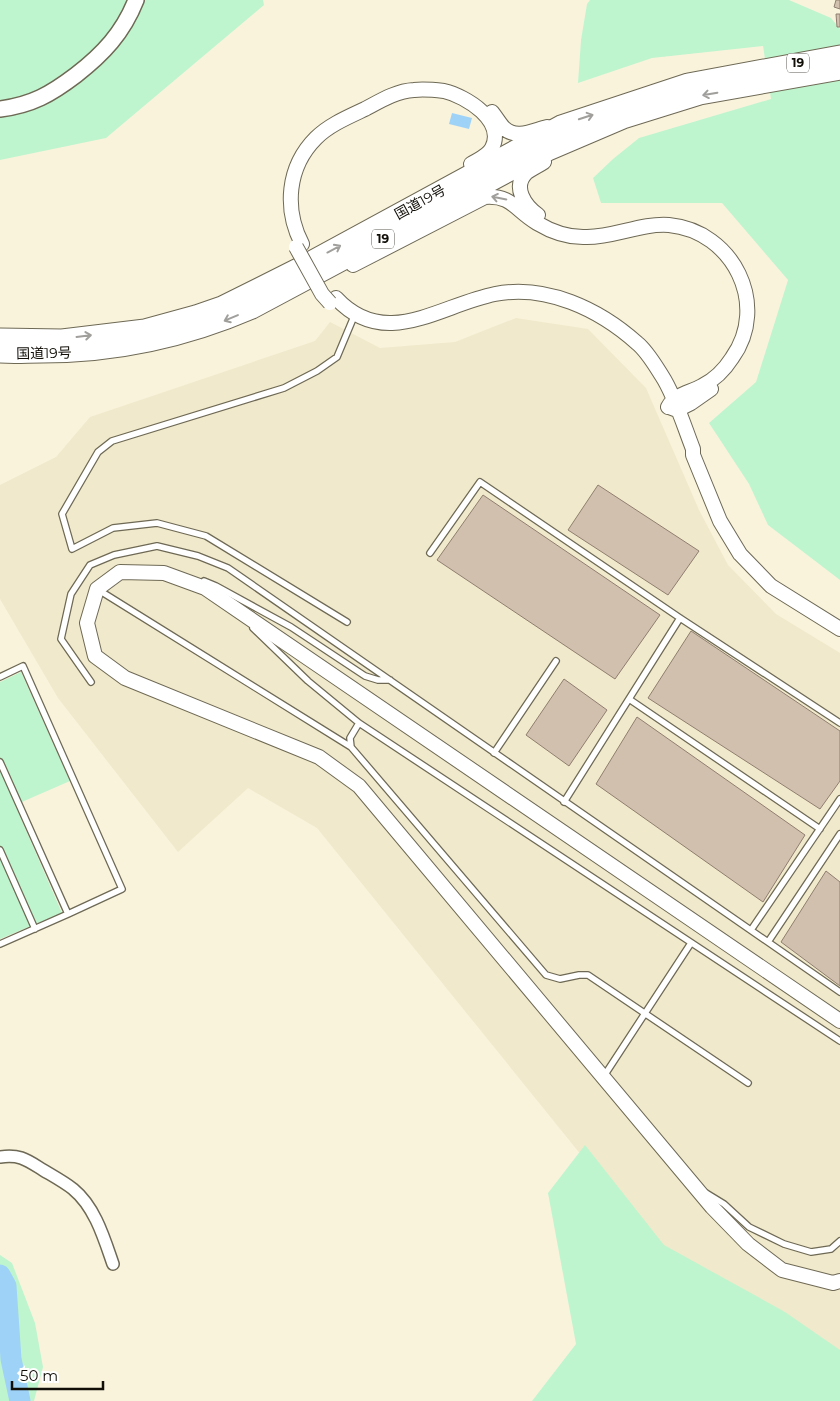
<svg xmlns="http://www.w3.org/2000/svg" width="840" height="1401" font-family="Montserrat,'Noto Sans JP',sans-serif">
	<rect width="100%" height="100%" fill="#f9f3dc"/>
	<path fill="#f1e9cb" d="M 516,318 L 588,329 L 646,388 L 699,510 L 728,565 L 776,614 L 840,653 L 840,1361 L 662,1255 L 317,828 L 248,788 L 178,852 L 58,698 L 0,599 L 0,485 L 56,457 L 90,417 L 315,341 L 330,322 L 380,348 L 455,342 Z"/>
	<path fill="#bff5ce" d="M 0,0 L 263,0 L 264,5 L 106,138 L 0,160 Z
		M 590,0 L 789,0 L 831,18 L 840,29 L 840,580 L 768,525 L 749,484 L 709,423 L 756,382 L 788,280 L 722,203 L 601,203 L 593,178 L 613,159 L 639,138 L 771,99 L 763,46 L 652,58 L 578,83 L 581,40 L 587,4 Z
		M 21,672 L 70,781 L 15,805 L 62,913 L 0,939 L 0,682 Z
		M 585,1145 L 664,1245 L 785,1312 L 840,1350 L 840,1401 L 532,1401 L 576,1344 L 548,1193 Z
		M 0,1255 L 12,1263 L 35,1323 L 43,1367 L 34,1401 L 0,1401 Z"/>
	<path fill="#9fd2f7" d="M 452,113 L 472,118 L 469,129 L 449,124 Z"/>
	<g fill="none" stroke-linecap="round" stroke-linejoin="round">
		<path stroke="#9fd2f7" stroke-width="21" d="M 0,1275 L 6,1286 L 11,1359 L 20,1401"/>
	</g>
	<path fill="#d2c0af" stroke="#8f7e6f" d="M 836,0 L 840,0 L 840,9 L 834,7 Z
		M 836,14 L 840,14 L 840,27 L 837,27 Z
		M 598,485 L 699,551 L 668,595 L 568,530 Z
		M 483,495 L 660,615 L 615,679 L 437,560 Z
		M 691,631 L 840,731 L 840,781 L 820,809 L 648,698 Z
		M 564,679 L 607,710 L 569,766 L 526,735 Z
		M 637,717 L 805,835 L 763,902 L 596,784 Z
		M 826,871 L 840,882 L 840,986 L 781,942 Z"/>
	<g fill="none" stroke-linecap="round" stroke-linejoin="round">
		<g stroke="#6e6955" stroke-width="8">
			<path id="service" d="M 430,553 L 480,482 L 680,618 L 840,723
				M 204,581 L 216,586 L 291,627 L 365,676 L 378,680 L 390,680
				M 97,589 L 351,747
				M 347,622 L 206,536 L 157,523 L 113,528 L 72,549 L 62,514 L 98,452 L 112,441 L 284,388 L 317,371 L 337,357 L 355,314
				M 253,628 L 308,681 L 359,723 L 840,1041
				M 0,677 L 23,666 L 122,889 L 68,914
				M 91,682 L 61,639 L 71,594 L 90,565 L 114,555 L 157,546 L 198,556 L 228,568 L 840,992
				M 629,699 L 820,829
				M 359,723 L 350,738 L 351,747 L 546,975 L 560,979 L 579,975 L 588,975 L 748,1083
				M 494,753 L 556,661
				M 0,762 L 68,914 L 0,944
				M 564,802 L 680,618
				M 0,850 L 35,929
				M 751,930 L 840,799
				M 768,942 L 840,834
				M 604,1076 L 691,943
				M 706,1193 L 724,1204 L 749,1227 L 784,1244 L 811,1252 L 831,1249 L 840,1241"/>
		</g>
		<g stroke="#6e6955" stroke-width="14">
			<path id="minor" d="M 0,1157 C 20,1154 27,1160 43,1170 C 53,1176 64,1182 73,1189 C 95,1207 104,1238 113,1264"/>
		</g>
		<g stroke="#6e6955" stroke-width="16">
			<path id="tertiary" d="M 492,112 C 496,117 500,124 504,128 C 516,140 534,130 547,127
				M 538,215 C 525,206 512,187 526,173 C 531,169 538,166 544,162
				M 302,244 C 284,209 287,167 316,138 C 329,125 348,117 365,109 C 380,101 396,91 414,90 C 423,89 435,90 444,91 C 466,96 506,121 492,148 C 488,156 479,159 471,164
				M 353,265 L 485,197 C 512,195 515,210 537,223 C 552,232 569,238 587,237 C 615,237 641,223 669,225 C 733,231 770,305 732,358 C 725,369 714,380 702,386 C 689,393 675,394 668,407
				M 336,298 C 385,351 440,305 495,294 C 546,284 599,309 637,343 C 647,351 655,365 662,376 C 675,396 684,426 693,449 L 693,455 L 720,521 L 740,554 L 771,586 L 840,629
				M 669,407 L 677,410 L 691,403 L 711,389
				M 840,1021 L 205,588 L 164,573 L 120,572 L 97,589 L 87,623 L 95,656 L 125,678 L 319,757 L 359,786 L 712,1207 L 748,1244 L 782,1270 L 833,1283 L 840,1281"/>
		</g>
		<g stroke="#6e6955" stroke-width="18">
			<path id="secondary" d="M 0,109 C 32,105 51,94 76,75 C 103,54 123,33 136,0"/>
		</g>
		<g stroke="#6e6955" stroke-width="21">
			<path id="trunk" d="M 0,338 L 62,339 L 145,329 L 196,315 L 222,306 L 296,269 L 561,125 L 688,83 L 840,55
				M 0,353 C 14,354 28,353 42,353 C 115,353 185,338 252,309 L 548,151 L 623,119 L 700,95 L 840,70"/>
		</g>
		<use href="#service" stroke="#fff" stroke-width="5.5"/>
		<use href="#minor" stroke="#fff" stroke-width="11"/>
		<use href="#tertiary" stroke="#fff" stroke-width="14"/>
		<use href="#secondary" stroke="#fff" stroke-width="15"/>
		<use href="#trunk" stroke="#fff" stroke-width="19"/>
		<g stroke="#6e6955" stroke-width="16" stroke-linecap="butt">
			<path id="tertiary-bridge" d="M 296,247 L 322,294 L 330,303"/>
		</g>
		<use href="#tertiary-bridge" stroke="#fff" stroke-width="14"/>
	</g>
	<defs><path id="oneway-shaft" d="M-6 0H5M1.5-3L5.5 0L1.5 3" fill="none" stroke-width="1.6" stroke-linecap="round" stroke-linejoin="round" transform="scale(1.25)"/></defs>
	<g stroke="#a09f9c">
		<use href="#oneway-shaft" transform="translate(710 94) rotate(170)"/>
		<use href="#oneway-shaft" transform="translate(586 117) rotate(-18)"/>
		<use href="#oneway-shaft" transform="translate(499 198) rotate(-169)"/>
		<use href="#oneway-shaft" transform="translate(334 249) rotate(-28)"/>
		<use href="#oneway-shaft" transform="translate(231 318) rotate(157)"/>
		<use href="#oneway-shaft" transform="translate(84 336) rotate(-7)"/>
	</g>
	<g text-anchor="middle" stroke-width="4.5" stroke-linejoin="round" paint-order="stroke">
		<g fill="#fff" stroke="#585651" stroke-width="1">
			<rect x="787" y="53.5" width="22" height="19" rx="4"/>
			<rect x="372" y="229.5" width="22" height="19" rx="4"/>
		</g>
		<g font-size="12" font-weight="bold" fill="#110e07">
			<text x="798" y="67">19</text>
			<text x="383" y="243">19</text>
		</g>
		<g font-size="14" fill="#110e07" stroke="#fff">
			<text transform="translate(420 202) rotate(-29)" y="5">国道19号</text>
			<text transform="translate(44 353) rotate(-1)" y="5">国道19号</text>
		</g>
	</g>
	<path d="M12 1381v8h91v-8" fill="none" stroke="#110e07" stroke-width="2.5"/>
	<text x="20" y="1381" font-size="15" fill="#110e07" stroke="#ffffff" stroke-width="4" paint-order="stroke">50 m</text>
</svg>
